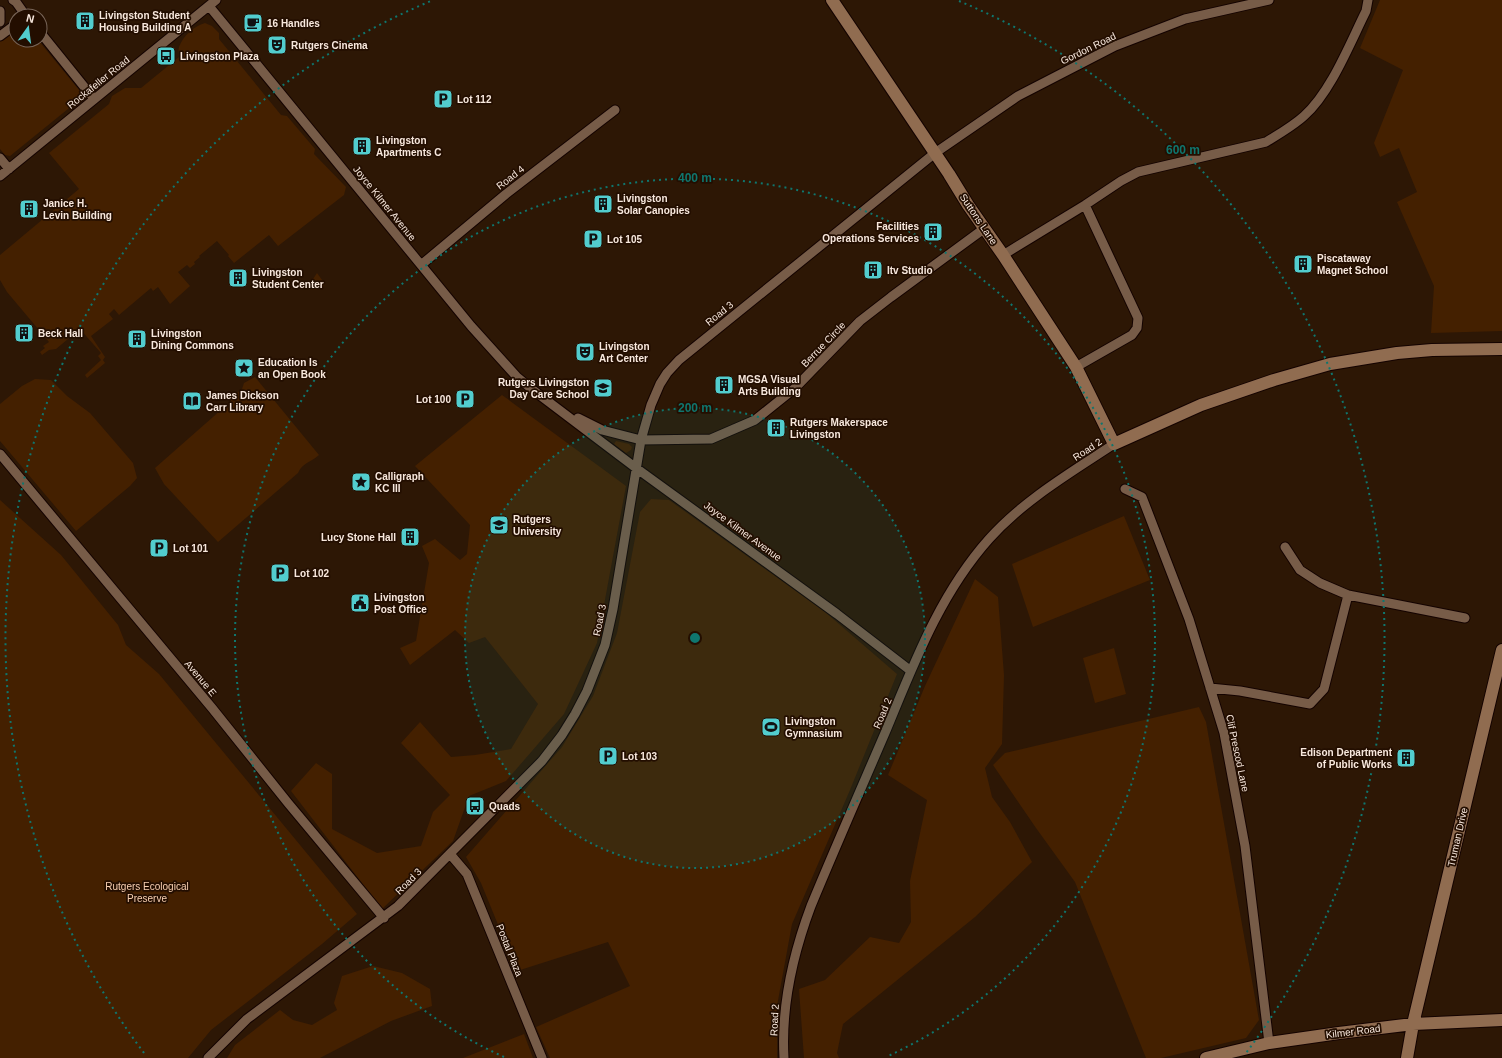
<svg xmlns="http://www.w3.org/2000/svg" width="1502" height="1058" font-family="Helvetica,sans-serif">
	<rect width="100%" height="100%" fill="#2d1705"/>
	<path fill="#442000" d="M 1380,0 L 1502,0 L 1502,331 L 1431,333 L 1434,286 L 1397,202 L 1417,192 L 1399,148 L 1380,157 L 1374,143 L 1403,70 L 1360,48 Z
		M 205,23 L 212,26 L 219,33 L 219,39 L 281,115 L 287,116 L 315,149 L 314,154 L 346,187 L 344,195 L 278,246 L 269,235 L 234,263 L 228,256 L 229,255 L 217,241 L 199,256 L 200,257 L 194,262 L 195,264 L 190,268 L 187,265 L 178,272 L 190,286 L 170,304 L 158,287 L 153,291 L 151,288 L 119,315 L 114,309 L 109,314 L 113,319 L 91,336 L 105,357 L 103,360 L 105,363 L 87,378 L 85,375 L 101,360 L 98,356 L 101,353 L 80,329 L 56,349 L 49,350 L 42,355 L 40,352 L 45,348 L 43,346 L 49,342 L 7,292 L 0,280 L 0,255 L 79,189 L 49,153 L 109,104 L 112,96 L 125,88 L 141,88 L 179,57 C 179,54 178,49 179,47 C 183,36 194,26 205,23 Z
		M 16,29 L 16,40 L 38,40 L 84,96 L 10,156 L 5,155 L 0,149 L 0,41 Z
		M 317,273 L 325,284 C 322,291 316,289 309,290 L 307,288 Z
		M 255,377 L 319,455 C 313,461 302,463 298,473 L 218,542 L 164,484 L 155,468 L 230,402 L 233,396 L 242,389 L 244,383 Z
		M 35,379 L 51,380 L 67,396 L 90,413 L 133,463 L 137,478 L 130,486 L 76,531 L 0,441 L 0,404 L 22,386 Z
		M 502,395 L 626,486 L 597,643 L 564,714 L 506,781 L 469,796 L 453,841 L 382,909 L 291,791 L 316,763 L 332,774 L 332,829 L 377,853 L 421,846 L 433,812 L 450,795 L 401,743 L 420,722 L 451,757 L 475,755 L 511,749 L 538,704 L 485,637 L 469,643 L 455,630 L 410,665 L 400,648 L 416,641 L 429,563 L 422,546 L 435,539 L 460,560 L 467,554 L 470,525 L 415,466 Z
		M 616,441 L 629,444 L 632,447 L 631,450 L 626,453 L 614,444 Z
		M 651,499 L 669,500 L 825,612 L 897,674 L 850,790 L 792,924 L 777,1006 L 777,1058 L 550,1058 L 536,1027 L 630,986 L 608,942 L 517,971 L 481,883 L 466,857 L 562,747 L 593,696 L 617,633 L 640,512 Z
		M 0,500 L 61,555 L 118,625 L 126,645 L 159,674 L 357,914 L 322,944 L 211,1030 L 188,1058 L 0,1058 Z
		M 1124,516 L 1150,580 L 1033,627 L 1012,564 Z
		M 975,579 L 998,597 L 1004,675 L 1002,744 L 985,768 L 992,797 L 1010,822 L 1032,862 L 975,917 L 843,1024 L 837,1053 L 839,1058 L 804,1058 L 799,989 L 825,980 L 870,937 L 899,943 L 911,922 L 910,881 L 927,800 L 888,775 L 925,686 Z
		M 1114,648 L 1126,694 L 1095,703 L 1083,658 Z
		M 1199,707 L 1206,722 L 1259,1020 L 1246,1038 L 1161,1058 L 1146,1058 L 1075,882 L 1036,828 L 993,765 L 1005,753 Z
		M 373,966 L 402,973 L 430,989 L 432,1006 L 391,1021 L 320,1058 L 227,1058 L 235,1045 L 280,1010 L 293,1020 L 312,1025 L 337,1010 L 334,1003 L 342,976 Z
		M 524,1034 L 533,1058 L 463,1058 Z"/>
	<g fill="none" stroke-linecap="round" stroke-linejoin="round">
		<g stroke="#140300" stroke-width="11">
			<path id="street" d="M 13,0 L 16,2 L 26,16
				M 209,6 L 471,326 L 517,377 L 533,390 L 636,468 L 837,614 L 911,671
				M 0,11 L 0,22
				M 40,32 L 94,99
				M 0,36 L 16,24
				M 0,158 L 9,169
				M 0,176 L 216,0
				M 1003,255 L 1085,205 L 1121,181 L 1138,172 L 1266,142 C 1279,134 1293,126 1304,116 C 1331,92 1350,43 1366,11 L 1368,0
				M 421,265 L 506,194 L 615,110
				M 1076,367 L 1132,335 L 1137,328 L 1138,318 L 1085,205
				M 578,418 L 602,430 L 641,440 L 711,439 L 755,420 L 795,388 L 860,321 L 891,297 L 985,228
				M 0,454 L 212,708 L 288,803 L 384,918
				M 1125,489 L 1142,497 L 1189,619 L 1224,733 L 1245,846 L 1269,1043
				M 1285,547 L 1300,570 L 1320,583 L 1348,595 L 1465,618
				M 1210,688 L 1240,691 L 1310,704 L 1324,689 L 1348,595
				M 450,854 L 467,874 L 542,1058
				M 208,1058 L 247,1019 L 398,906 L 542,761 L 562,735 L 575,714 L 587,691 L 605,645 L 613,609 L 641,440 L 651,405 L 660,384 L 667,373 L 679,360 L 935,153 L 1018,96 L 1115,46 L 1185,19 L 1269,0
				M 784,1058 C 781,1006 793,954 811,906 C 835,848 860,791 885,733 C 913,666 939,595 989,539 C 1024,500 1070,473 1114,444"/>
		</g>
		<g stroke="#140300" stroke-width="14">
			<path id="secondary" d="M 832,0 L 949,174 L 968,205 L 1003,255 L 1076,367 L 1114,444 L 1201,405 L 1274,380 L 1330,364 L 1397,353 L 1432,350 L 1502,349
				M 1206,1058 L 1269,1043 L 1339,1033 L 1413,1024 L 1502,1020
				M 1407,1058 L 1413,1024 L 1502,650"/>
		</g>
		<use href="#street" stroke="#775c48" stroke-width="9"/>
		<use href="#secondary" stroke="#906c50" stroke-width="12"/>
	</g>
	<circle cx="695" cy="638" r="230" fill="#0f766e" fill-opacity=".12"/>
	<g fill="none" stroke="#0f766e" stroke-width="2" stroke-dasharray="2 4">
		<circle cx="695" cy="638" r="230"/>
		<path d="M504 1057A460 460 0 1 1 886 1057"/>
		<path d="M144 1053A690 690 0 0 1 431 1M959 1A690 690 0 0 1 1246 1053"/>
	</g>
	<defs>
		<g id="building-square" transform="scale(1)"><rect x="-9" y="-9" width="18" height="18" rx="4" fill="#52cdce" stroke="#230e00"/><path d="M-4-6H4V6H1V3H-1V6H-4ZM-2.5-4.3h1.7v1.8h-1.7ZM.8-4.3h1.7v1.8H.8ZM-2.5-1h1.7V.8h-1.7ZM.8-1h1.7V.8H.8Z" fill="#111"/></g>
		<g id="cafe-square" transform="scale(1)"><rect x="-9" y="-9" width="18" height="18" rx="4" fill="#52cdce" stroke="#230e00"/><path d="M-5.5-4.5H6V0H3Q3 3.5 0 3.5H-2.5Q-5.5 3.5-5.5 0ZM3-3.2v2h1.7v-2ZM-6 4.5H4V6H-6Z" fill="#111"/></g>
		<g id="theatre-square" transform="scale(1)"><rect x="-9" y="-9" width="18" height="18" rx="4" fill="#52cdce" stroke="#230e00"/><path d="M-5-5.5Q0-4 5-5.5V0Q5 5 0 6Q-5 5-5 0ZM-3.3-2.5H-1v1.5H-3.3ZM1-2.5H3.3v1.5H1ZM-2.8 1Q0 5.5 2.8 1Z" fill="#111"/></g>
		<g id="bus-square" transform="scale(1)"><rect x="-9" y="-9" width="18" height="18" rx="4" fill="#52cdce" stroke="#230e00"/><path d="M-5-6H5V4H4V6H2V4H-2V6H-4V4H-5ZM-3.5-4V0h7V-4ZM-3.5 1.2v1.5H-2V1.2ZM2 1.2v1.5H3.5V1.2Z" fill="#111"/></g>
		<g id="parking-square" transform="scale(1)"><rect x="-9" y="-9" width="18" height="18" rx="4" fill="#52cdce" stroke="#230e00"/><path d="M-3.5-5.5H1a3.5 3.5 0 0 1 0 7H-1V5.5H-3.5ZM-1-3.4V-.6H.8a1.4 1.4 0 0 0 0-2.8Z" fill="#111"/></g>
		<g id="sight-square" transform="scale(1)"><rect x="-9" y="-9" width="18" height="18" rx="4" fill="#52cdce" stroke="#230e00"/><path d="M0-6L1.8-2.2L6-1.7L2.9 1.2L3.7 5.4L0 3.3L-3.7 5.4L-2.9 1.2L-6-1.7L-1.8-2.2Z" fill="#111"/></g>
		<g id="school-square" transform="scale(1)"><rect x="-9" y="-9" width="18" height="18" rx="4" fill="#52cdce" stroke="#230e00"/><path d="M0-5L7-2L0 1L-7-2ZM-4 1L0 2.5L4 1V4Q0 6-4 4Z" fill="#111"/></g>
		<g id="library-square" transform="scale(1)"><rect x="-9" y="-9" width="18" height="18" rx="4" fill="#52cdce" stroke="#230e00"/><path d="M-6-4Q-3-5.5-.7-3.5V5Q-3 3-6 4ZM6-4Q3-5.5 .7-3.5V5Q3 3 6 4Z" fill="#111"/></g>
		<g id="university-square" transform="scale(1)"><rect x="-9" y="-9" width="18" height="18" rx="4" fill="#52cdce" stroke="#230e00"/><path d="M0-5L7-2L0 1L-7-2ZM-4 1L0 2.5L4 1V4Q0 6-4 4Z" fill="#111"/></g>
		<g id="civic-square" transform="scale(1)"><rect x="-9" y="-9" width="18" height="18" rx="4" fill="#52cdce" stroke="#230e00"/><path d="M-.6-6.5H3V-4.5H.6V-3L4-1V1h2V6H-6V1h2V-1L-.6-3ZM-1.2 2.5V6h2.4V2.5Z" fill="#111"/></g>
		<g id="stadium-square" transform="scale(1)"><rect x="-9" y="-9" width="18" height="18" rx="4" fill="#52cdce" stroke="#230e00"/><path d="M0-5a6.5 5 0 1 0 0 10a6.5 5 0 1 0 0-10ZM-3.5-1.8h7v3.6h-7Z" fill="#111"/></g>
	</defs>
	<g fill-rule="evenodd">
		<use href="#building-square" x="85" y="21"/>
		<use href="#cafe-square" x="253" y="23"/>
		<use href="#theatre-square" x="277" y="45"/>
		<use href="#bus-square" x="166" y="56"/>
		<use href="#parking-square" x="443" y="99"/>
		<use href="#building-square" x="362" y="146"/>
		<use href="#building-square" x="603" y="204"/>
		<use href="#building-square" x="29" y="209"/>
		<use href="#building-square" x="933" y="232"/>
		<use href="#parking-square" x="593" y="239"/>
		<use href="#building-square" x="1303" y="264"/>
		<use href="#building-square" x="873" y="270"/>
		<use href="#building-square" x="238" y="278"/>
		<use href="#building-square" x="24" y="333"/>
		<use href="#building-square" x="137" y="339"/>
		<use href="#theatre-square" x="585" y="352"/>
		<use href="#sight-square" x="244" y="368"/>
		<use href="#building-square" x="724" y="385"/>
		<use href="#school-square" x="603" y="388"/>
		<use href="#parking-square" x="465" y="399"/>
		<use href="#library-square" x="192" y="401"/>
		<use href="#building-square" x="776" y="428"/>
		<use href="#sight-square" x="361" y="482"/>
		<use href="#university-square" x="499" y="525"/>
		<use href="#building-square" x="410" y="537"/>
		<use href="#parking-square" x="159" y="548"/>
		<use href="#parking-square" x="280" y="573"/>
		<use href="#civic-square" x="360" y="603"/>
		<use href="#stadium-square" x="771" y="727"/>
		<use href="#parking-square" x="608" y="756"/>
		<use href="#building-square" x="1406" y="758"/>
		<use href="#bus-square" x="475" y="806"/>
	</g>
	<g text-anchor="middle" stroke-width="3.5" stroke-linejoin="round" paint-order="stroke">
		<g font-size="10" font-weight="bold" fill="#f8e8dd" stroke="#230e00" text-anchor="start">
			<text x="99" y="19">Livingston Student<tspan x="99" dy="12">Housing Building A</tspan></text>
			<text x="267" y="27">16 Handles</text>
			<text x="291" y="49">Rutgers Cinema</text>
			<text x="180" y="60">Livingston Plaza</text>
			<text x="457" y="103">Lot 112</text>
			<text x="376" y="144">Livingston<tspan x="376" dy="12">Apartments C</tspan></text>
			<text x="617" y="202">Livingston<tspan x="617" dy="12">Solar Canopies</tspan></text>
			<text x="43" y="207">Janice H.<tspan x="43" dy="12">Levin Building</tspan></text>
			<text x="919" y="230" text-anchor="end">Facilities<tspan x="919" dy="12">Operations Services</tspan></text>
			<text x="607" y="243">Lot 105</text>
			<text x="1317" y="262">Piscataway<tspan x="1317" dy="12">Magnet School</tspan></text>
			<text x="887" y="274">Itv Studio</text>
			<text x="252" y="276">Livingston<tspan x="252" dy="12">Student Center</tspan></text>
			<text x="38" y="337">Beck Hall</text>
			<text x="151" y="337">Livingston<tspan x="151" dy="12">Dining Commons</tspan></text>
			<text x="599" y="350">Livingston<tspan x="599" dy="12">Art Center</tspan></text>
			<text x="258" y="366">Education Is<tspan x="258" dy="12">an Open Book</tspan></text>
			<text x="738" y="383">MGSA Visual<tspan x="738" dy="12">Arts Building</tspan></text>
			<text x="589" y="386" text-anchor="end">Rutgers Livingston<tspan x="589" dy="12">Day Care School</tspan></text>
			<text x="206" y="399">James Dickson<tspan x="206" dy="12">Carr Library</tspan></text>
			<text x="451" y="403" text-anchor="end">Lot 100</text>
			<text x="790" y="426">Rutgers Makerspace<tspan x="790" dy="12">Livingston</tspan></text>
			<text x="375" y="480">Calligraph<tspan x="375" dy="12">KC III</tspan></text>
			<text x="513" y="523">Rutgers<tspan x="513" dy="12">University</tspan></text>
			<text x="396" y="541" text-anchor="end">Lucy Stone Hall</text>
			<text x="173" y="552">Lot 101</text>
			<text x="294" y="577">Lot 102</text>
			<text x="374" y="601">Livingston<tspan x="374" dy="12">Post Office</tspan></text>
			<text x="785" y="725">Livingston<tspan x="785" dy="12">Gymnasium</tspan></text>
			<text x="1392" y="756" text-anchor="end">Edison Department<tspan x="1392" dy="12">of Public Works</tspan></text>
			<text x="622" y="760">Lot 103</text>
			<text x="489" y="810">Quads</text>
		</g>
		<g font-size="10" fill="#f8e8dd" stroke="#230e00">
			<text transform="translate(1088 48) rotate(-26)" y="4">Gordon Road</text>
			<text transform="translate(98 82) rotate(-39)" y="4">Rockafeller Road</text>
			<text transform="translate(510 177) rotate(-38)" y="4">Road 4</text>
			<text transform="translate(385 203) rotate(51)" y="4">Joyce Kilmer Avenue</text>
			<text transform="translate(979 219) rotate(56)" y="4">Suttons Lane</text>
			<text transform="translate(719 313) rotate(-39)" y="4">Road 3</text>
			<text transform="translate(823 344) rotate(-46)" y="4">Berrue Circle</text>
			<text transform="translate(1087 449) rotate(-33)" y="4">Road 2</text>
			<text transform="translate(743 531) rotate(36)" y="4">Joyce Kilmer Avenue</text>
			<text transform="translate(599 620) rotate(-79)" y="4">Road 3</text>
			<text transform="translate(201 678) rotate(50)" y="4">Avenue E</text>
			<text transform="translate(882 713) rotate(-67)" y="4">Road 2</text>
			<text transform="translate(1238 753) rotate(78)" y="4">Clif Prescod Lane</text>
			<text transform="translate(1457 837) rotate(-77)" y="4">Truman Drive</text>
			<text transform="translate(408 881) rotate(-45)" y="4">Road 3</text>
			<text transform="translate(510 950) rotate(68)" y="4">Postal Plaza</text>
			<text transform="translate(774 1020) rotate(-87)" y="4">Road 2</text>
			<text transform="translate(1353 1031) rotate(-7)" y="4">Kilmer Road</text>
		</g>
		<g font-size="10" fill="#f8cfb1" stroke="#230e00">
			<text x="147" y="890">Rutgers Ecological<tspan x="147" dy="12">Preserve</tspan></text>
		</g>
	</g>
	<circle cx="695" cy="638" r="6" fill="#0f766e" stroke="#230e00" stroke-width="2"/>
	<g font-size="12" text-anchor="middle" font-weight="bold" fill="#0f766e" stroke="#230e00" stroke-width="3.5" stroke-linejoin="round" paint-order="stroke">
		<text x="1183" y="154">600 m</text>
		<text x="695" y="182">400 m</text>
		<text x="695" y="412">200 m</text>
	</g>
	<g transform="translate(28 28) rotate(14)"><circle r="19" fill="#230e00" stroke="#786558"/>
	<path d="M0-3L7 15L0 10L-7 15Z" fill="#52cdce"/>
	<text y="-6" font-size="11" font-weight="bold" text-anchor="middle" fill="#f8e8dd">N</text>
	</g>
</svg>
